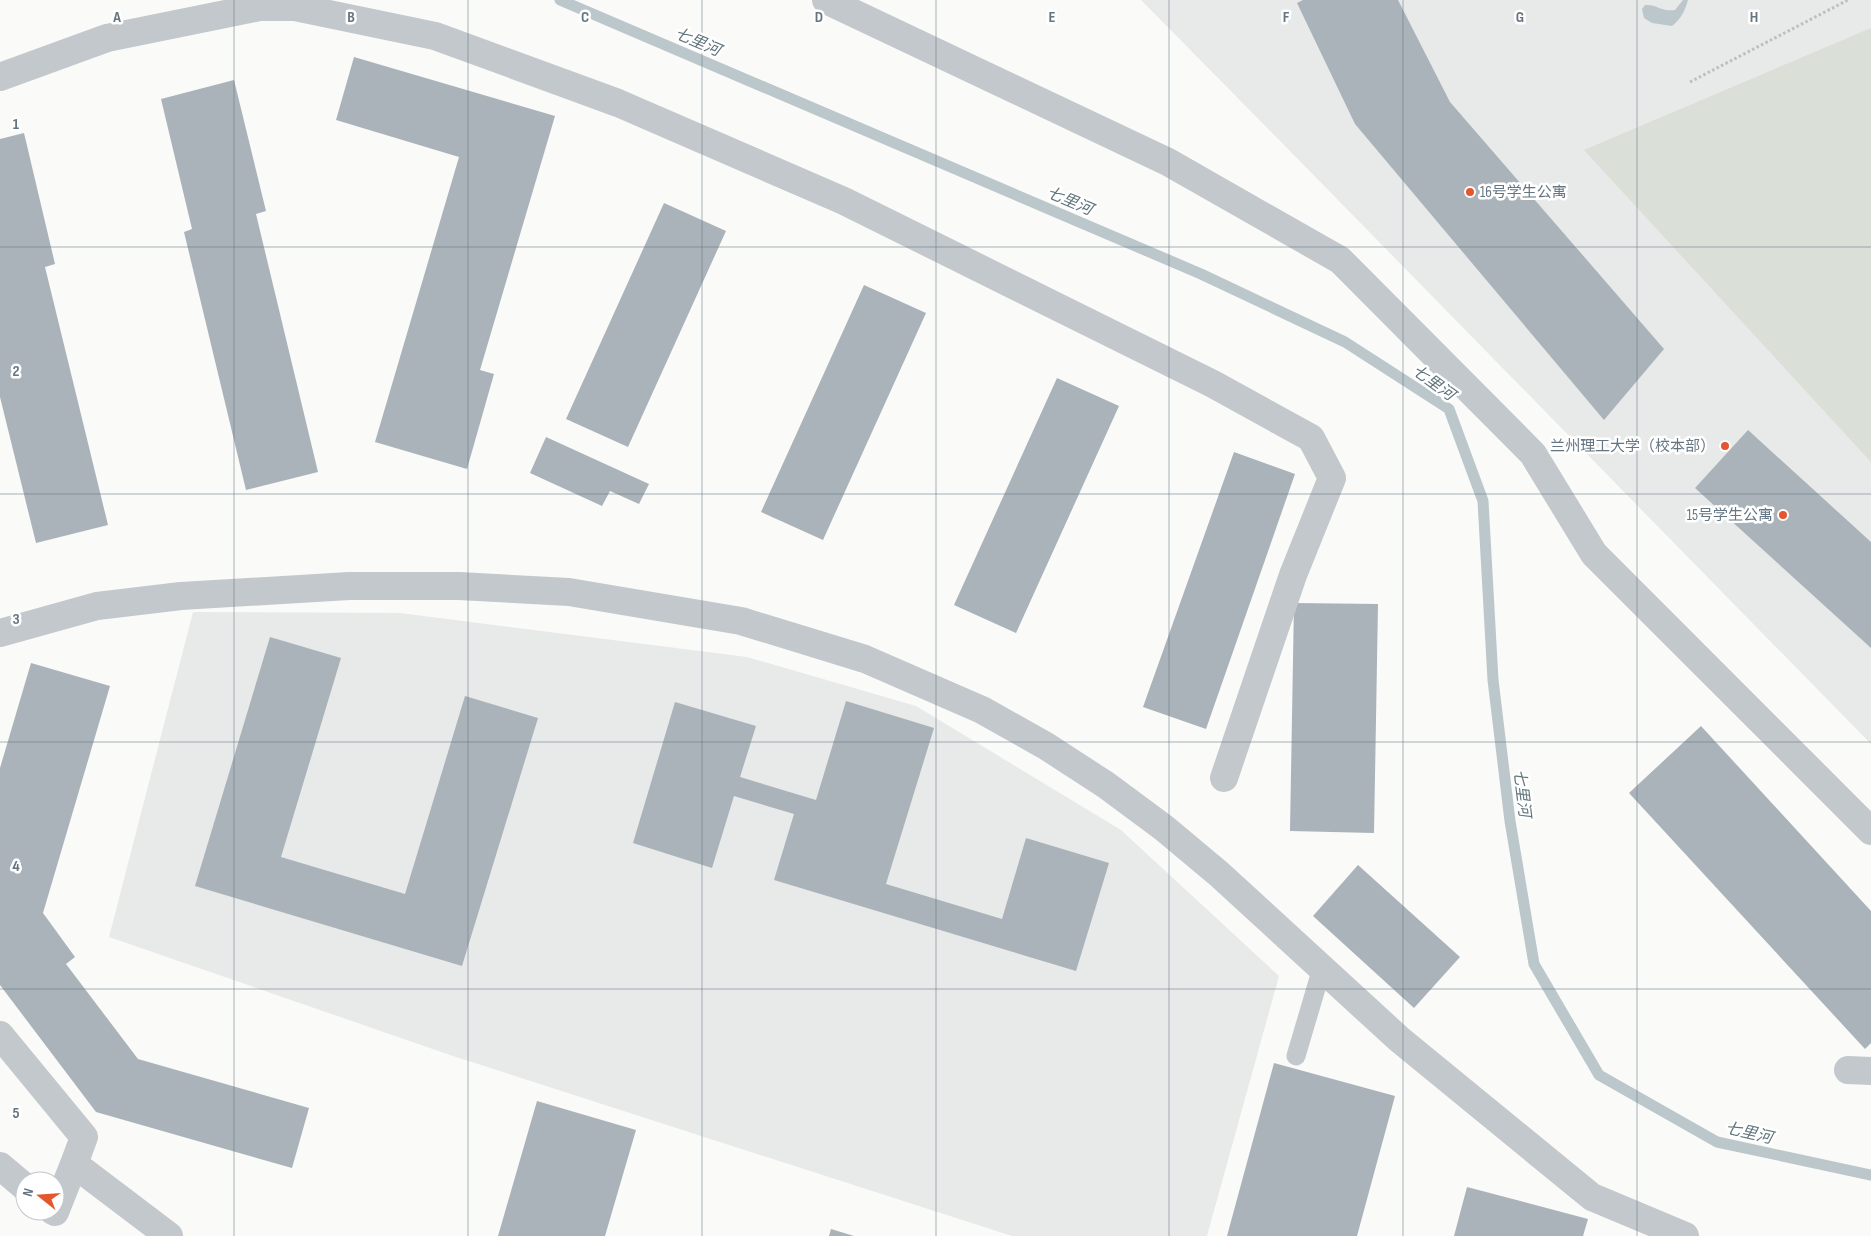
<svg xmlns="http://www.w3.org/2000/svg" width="1871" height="1236" font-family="'Sofia Sans Condensed','Noto Sans SC',sans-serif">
	<rect width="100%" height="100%" fill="#fafaf8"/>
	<path fill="#e8e9e9" d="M 1141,0 L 1871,0 L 1871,744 L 1288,149 Z
		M 193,612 L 400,613 L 747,657 L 916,706 L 1121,830 L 1279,976 L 1207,1236 L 1012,1236 L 450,1055 L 109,937 Z"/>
	<path fill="#dadfd7" d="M 1871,28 L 1871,462 L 1584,150 Z"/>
	<path fill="#bbc7cb" d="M 1683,0 L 1688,0 C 1685,11 1681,19 1672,26 L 1652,23 L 1644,18 L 1642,9 L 1645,5 C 1657,4 1661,12 1675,10 Z"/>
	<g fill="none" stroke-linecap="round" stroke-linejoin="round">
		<path stroke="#bbc7cb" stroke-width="11" d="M 560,0 L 1201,274 L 1345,342 L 1449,409 L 1483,501 L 1493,680 L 1510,821 L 1534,964 L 1599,1075 L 1717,1142 L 1871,1175"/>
	</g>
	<path fill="#aab3b9" d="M 1303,0 L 1398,0 L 1450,102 L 1664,349 L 1604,420 L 1355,124 L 1297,3 Z
		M 354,57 L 555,116 L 480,370 L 494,374 L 467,469 L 375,442 L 459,157 L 336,120 Z
		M 234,80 L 266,211 L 256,214 L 318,472 L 246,490 L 184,232 L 192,229 L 161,99 Z
		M 24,133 L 55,264 L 45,267 L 108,525 L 36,543 L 0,397 L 0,139 Z
		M 664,203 L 726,231 L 628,447 L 566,419 Z
		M 864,285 L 926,313 L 823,540 L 761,512 Z
		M 1057,378 L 1119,406 L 1016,633 L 954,605 Z
		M 1748,430 L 1871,542 L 1871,648 L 1695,488 Z
		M 546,437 L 649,484 L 639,504 L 610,491 L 602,506 L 530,473 Z
		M 1234,452 L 1295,474 L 1206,729 L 1143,707 Z
		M 1294,603 L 1378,604 L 1374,833 L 1290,831 Z
		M 270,637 L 341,658 L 281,857 L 405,894 L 465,696 L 538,718 L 462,966 L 195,886 Z
		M 31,663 L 110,686 L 43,913 L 75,957 L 66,964 L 138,1059 L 309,1108 L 292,1168 L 96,1112 L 0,985 L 0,768 Z
		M 846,701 L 934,728 L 886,884 L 1002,919 L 1026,838 L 1109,863 L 1076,971 L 774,880 L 794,814 L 734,796 L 712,868 L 633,843 L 675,702 L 756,726 L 740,777 L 816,800 Z
		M 1701,726 L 1871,911 L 1871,1043 L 1865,1049 L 1629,793 Z
		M 1358,865 L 1460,957 L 1414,1008 L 1313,916 Z
		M 1274,1063 L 1395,1096 L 1357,1236 L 1227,1236 Z
		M 537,1101 L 636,1130 L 605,1236 L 498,1236 Z
		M 1467,1187 L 1588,1219 L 1583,1236 L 1454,1236 Z
		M 831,1229 L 854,1236 L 829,1236 Z"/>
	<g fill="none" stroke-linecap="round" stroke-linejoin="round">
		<path stroke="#bbbfc2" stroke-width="3" stroke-dasharray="2.5 2.5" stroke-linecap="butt" d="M 1690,82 L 1848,0"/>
		<path stroke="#c3c8cc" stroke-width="19" d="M 1296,1056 L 1322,968"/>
		<path stroke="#c3c8cc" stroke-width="28" d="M 826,0 L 1168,162 L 1340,260 L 1533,454 L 1594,554 L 1871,831
			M 0,77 L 107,38 L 260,7 L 295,7 L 435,36 L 618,103 L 844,201 L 1213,384 L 1311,438 L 1332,478 L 1293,575 L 1224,778
			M 0,633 L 97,606 L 181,596 L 349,586 L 459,586 L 569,592 L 741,621 L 865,659 L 982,710 L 1046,746 L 1106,785 L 1164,828 L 1219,874 L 1399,1039 L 1592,1197 L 1685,1236
			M 0,1035 L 84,1137 L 74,1164 L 169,1236
			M 1848,1070 L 1871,1071
			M 0,1166 L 25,1187
			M 53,1211 L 55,1212 L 74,1164"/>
	</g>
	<path fill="none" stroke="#657683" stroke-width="1" stroke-opacity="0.55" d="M 234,0 L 234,1236M 468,0 L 468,1236M 702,0 L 702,1236M 936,0 L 936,1236M 1169,0 L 1169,1236M 1403,0 L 1403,1236M 1637,0 L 1637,1236M 0,247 L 1871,247M 0,494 L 1871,494M 0,742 L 1871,742M 0,989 L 1871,989"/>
	<g fill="#e4572e" stroke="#fff" stroke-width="2">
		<circle cx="1470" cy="192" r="5"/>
		<circle cx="1725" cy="446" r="5"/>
		<circle cx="1783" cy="515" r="5"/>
	</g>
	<g text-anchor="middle" stroke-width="5" stroke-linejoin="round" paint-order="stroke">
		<g font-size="15" fill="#657683" stroke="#fff" text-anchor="end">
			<text x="1480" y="197" text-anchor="start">16号学生公寓</text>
			<text x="1715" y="451">兰州理工大学（校本部）</text>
			<text x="1773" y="520">15号学生公寓</text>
		</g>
		<g font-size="16" font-style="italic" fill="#60757c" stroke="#fff">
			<text transform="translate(698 41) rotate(23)" y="6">七里河</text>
			<text transform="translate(1070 200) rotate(23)" y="6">七里河</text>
			<text transform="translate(1434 382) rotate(36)" y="6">七里河</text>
			<text transform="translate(1523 793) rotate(83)" y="6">七里河</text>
			<text transform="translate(1749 1132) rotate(13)" y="6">七里河</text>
		</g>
	</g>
	<g font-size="16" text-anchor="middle" font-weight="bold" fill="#657683" stroke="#fff" stroke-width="5" stroke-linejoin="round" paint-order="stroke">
		<text x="117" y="22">A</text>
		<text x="351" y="22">B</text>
		<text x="585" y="22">C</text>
		<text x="819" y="22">D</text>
		<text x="1052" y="22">E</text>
		<text x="1286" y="22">F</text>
		<text x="1520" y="22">G</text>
		<text x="1754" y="22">H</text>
		<text x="16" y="129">1</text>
		<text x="16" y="376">2</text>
		<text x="16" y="624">3</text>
		<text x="16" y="871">4</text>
		<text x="16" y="1118">5</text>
	</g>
	<g transform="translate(40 1196) rotate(287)"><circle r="24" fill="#ffffff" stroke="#c1c8cd"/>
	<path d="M0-4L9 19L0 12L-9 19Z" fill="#e4572e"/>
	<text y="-8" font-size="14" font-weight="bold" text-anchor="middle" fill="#657683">N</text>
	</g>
</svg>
